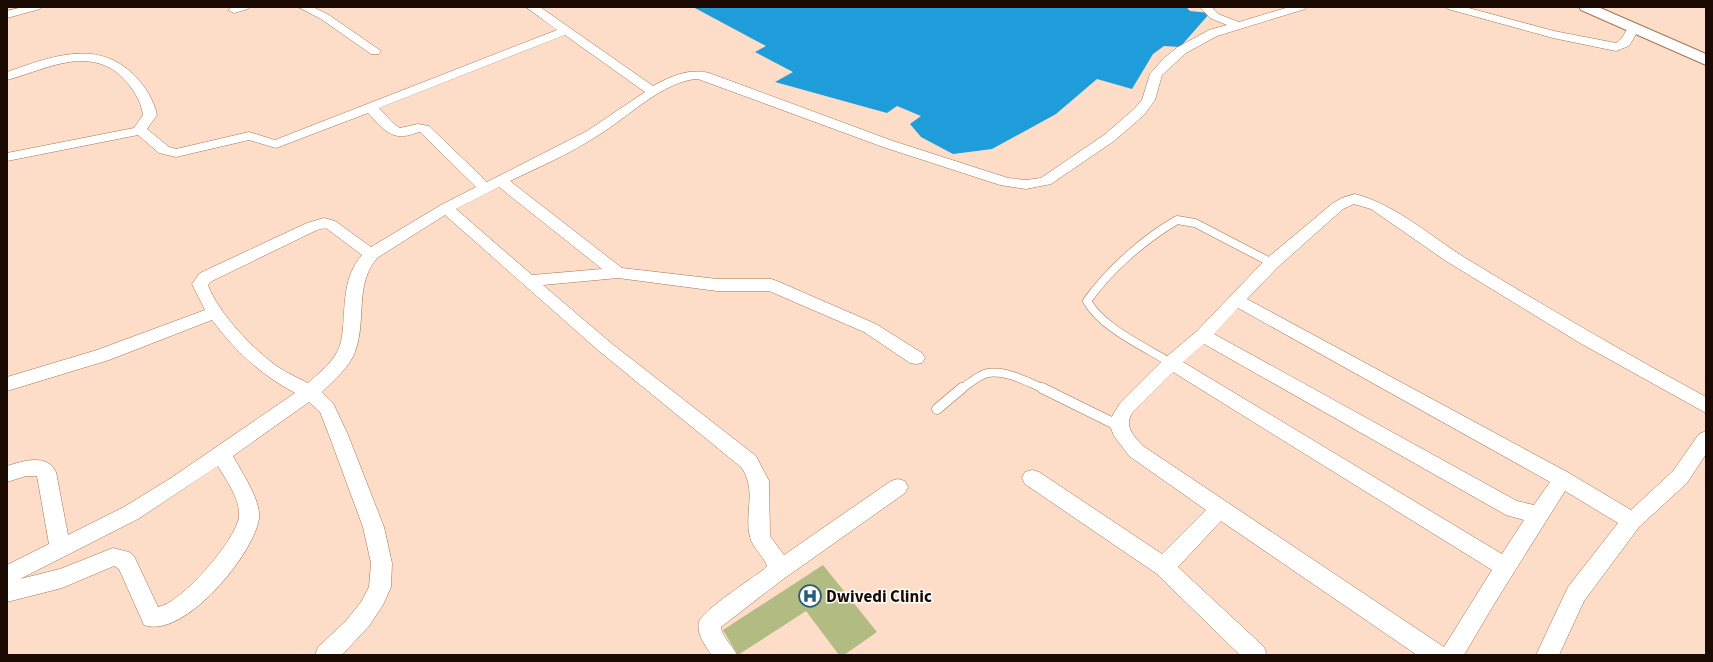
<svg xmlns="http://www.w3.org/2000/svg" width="1713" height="662" font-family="'Source Sans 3',sans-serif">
	<rect width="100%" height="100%" fill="#fdddc7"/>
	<path fill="#1f9dda" d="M 693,7 L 1186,7 L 1190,11 L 1210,13 L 1180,47 L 1164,46 L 1153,54 L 1132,89 L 1097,79 L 1056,114 L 992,149 L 953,154 L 921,137 L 910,124 L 921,116 L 897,106 L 887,113 L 775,82 L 793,72 L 755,52 L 766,46 Z"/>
	<path fill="#b2bc82" d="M 823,565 L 877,632 L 844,655 L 839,655 L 806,611 L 738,655 L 723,630 Z"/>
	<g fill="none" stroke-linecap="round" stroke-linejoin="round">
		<g stroke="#a57552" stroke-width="9">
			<path id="service-far1" d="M 1171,363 C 1145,347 1102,328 1087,301 C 1110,269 1143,240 1177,220 L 1195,223 L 1272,263
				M 961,389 C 969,384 978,375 988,373 C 1006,370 1028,382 1044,389"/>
		</g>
		<g stroke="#a57552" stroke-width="11">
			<path id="service" d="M 1042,388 L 1119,426
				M 937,409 L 962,388"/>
		</g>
		<g stroke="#a57552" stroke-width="1">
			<path id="minor" d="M 23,7 L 42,7 L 40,9 L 7,18 L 7,11 Z
				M 250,7 L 248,9 L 234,13 L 228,10 L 232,7 Z
				M 298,7 L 313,7 L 329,15 L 381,51 L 379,54 L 371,54 L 321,19 Z
				M 526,7 L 540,7 L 653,86 C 671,76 689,68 709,73 L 893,141 L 1008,178 L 1026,180 L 1041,178 L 1104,135 L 1134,109 L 1142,100 L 1150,74 L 1164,58 L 1178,47 L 1209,30 L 1227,25 L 1210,18 L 1200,7 L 1212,7 L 1218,14 L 1239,22 L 1289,7 L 1307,7 L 1305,9 L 1217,36 L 1186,53 L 1162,75 L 1155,100 L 1144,115 L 1114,141 L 1051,184 L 1026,189 L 1000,185 L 883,147 L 698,79 C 664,80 626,119 597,136 C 570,154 539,167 510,181 L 622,268 L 717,279 L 771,279 L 777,281 L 876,324 L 922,353 L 925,358 L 922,363 L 916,364 L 910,363 L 864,332 L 769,291 L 717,291 L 618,278 L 543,285 L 611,343 L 756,456 L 769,481 L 770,536 L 784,555 L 891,481 L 898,479 L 905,481 L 908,487 L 905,493 L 782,580 L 721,627 C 722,638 733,645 737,655 L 712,655 C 705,646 696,633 699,622 C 703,610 751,579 763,570 L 767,566 C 763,555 753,549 750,537 C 744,512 757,492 742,468 L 599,351 L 445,215 L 377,258 C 354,285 367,320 355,352 C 349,368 334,380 322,392 L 333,403 L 348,435 L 384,527 L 392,563 L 391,587 L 383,605 L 369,626 L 342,655 L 315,655 L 318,647 L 345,622 L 361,602 L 369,587 L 371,563 L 363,527 L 329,435 L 320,412 L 309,402 L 233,456 C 241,471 261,500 259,518 C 255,553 184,640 144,625 L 119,569 L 114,566 L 62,588 L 7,602 L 7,565 L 49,544 L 37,476 L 26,476 L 7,482 L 7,466 C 24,461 46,453 56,472 L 68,535 L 124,507 L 171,478 L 295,393 C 260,374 236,352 212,320 L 109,360 L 7,391 L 7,377 L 97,350 L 205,310 L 192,284 L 200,273 L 307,223 L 324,218 L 335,221 L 371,247 L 441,205 L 476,187 L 420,132 C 414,133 409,136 404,136 C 388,138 378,123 368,113 L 276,148 L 249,140 L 176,157 L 159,153 L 138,135 L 7,161 L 7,153 L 134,128 L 143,115 C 141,100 133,89 123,78 C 89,44 45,70 7,80 L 7,72 C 50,57 97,38 134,75 C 145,86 154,100 157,115 L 147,129 L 169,147 L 176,149 L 249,132 L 275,140 L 557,30 ZM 565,35 L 645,92 L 587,131 L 487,182 L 429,126 L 418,124 L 400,128 L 393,123 L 379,108 ZM 499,187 L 602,269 L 532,275 L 456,209 ZM 326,228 L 362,255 C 344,275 345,302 343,328 C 342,336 341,345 337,352 C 331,364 318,374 308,383 C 298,378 287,373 278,367 C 254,350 218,313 208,285 L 212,281 L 317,230 ZM 218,466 C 226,480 241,500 239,517 C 236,540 181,604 158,607 L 134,556 L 129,552 L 113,548 L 60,569 L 20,579 L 138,519 Z
				M 1446,7 L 1465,7 L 1554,31 L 1616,43 L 1622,38 L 1629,26 L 1637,26 L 1639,29 L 1629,46 L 1616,51 L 1553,38 L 1448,9 Z
				M 1355,194 C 1397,205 1431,237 1467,259 C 1546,307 1625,353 1706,397 L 1706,413 L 1580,343 L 1446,261 L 1371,209 L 1354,204 L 1343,209 L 1278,267 L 1247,299 L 1569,473 L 1631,510 L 1673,471 L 1699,434 L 1706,431 L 1706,454 L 1687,483 L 1639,527 L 1584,601 L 1559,655 L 1536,655 L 1568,587 L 1618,523 L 1565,491 L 1496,601 L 1464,655 L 1417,655 L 1221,521 L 1178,567 L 1264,647 L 1267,655 L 1240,655 L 1157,574 L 1025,484 L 1022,478 L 1025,472 L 1032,470 L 1039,472 L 1162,554 L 1206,510 L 1129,456 L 1114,436 L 1110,426 L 1111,418 L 1120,403 L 1165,358 L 1197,331 L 1266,259 L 1333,203 L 1342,198 ZM 1238,308 L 1550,482 L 1534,505 L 1517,501 L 1214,334 ZM 1204,344 L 1506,515 L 1524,520 L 1502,554 L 1183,362 ZM 1173,372 L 1492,570 L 1444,647 L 1143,446 C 1133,435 1124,427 1132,413 Z"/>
		</g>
		<g stroke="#a57552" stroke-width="2">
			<path id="secondary" d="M 1579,7 L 1598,7 L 1706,54 L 1706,65 L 1581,10 Z"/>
		</g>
		<use href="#service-far1" stroke="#fff" stroke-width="8"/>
		<use href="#service" stroke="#fff" stroke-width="10"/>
		<use href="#minor" fill="#fff" fill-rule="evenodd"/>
		<use href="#secondary" fill="#fff" fill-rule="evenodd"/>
	</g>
	<defs>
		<g id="hospital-ring" transform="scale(1.15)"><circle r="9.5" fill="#fff" stroke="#295c79" stroke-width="1.5"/><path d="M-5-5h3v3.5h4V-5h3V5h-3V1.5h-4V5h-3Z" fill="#295c79"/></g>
	</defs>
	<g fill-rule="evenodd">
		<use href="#hospital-ring" x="810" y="596"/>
	</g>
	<g text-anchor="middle" stroke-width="3" stroke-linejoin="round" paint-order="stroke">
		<g font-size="17" font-weight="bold" fill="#1b0a01" stroke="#fff" text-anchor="start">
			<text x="826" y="602">Dwivedi Clinic</text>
		</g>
	</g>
	<rect width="1713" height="662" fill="none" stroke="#1b0a01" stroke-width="16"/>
</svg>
